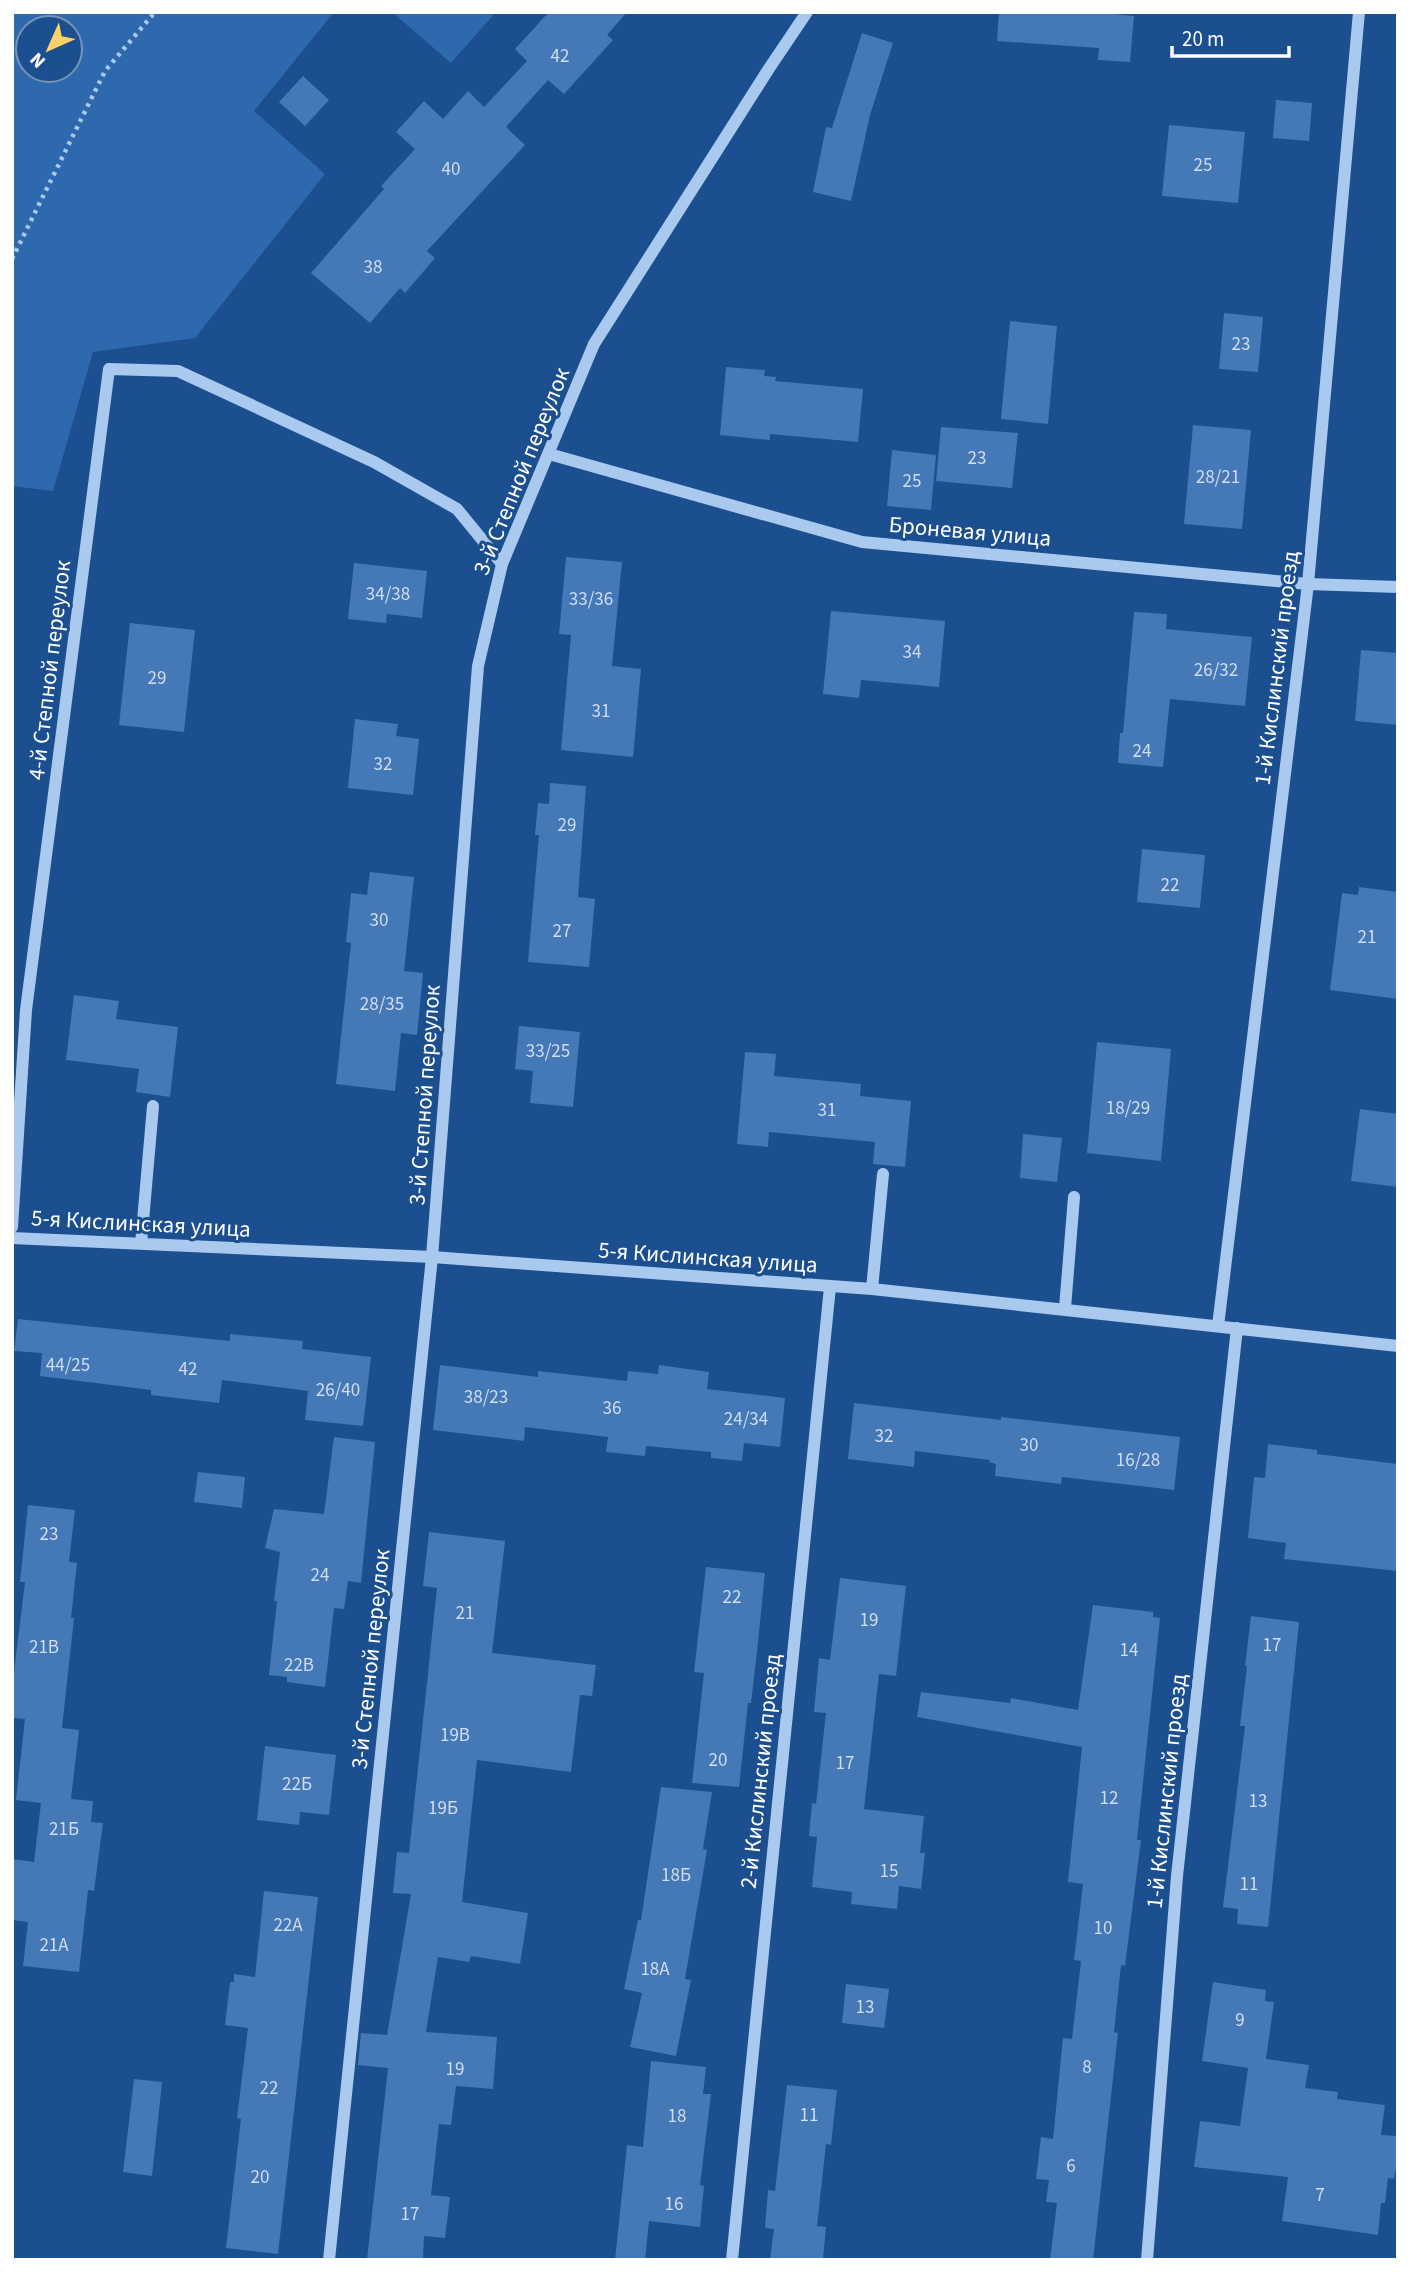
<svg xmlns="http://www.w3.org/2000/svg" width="1410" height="2272" font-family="'Source Sans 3',sans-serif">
	<rect width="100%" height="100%" fill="#1b4f8f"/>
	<path fill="#2e69ad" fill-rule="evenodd" d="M 12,12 L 334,12 L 254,111 L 325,174 L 195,338 L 93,352 L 53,491 L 12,486 ZM 28,28 L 70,28 L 70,70 L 28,70 Z
		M 392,12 L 496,12 L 451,63 Z"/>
	<path fill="#4478b7" d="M 549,12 L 627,12 L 607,35 L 613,40 L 564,94 L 548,80 L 506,127 L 525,145 L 427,251 L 435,258 L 405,293 L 400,288 L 370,323 L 311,273 L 384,189 L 381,186 L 415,149 L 396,132 L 424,101 L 443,119 L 468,91 L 484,107 L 527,61 L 515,49 Z
		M 999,12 L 1092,12 L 1134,16 L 1130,62 L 1098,60 L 1099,48 L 997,41 Z
		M 862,33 L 893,43 L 870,115 L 851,201 L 813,192 L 826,127 L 832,128 Z
		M 303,76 L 329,100 L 305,126 L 279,102 Z
		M 1276,100 L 1312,103 L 1309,141 L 1273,138 Z
		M 1169,125 L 1245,132 L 1238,203 L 1162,196 Z
		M 1224,313 L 1263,317 L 1258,372 L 1219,369 Z
		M 1010,321 L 1057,326 L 1048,424 L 1001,419 Z
		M 726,367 L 765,370 L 764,376 L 776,377 L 775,381 L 863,389 L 858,442 L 770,434 L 770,440 L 720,435 Z
		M 1193,425 L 1251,430 L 1242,529 L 1184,524 Z
		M 941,427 L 1018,433 L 1012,488 L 936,481 Z
		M 892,450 L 936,455 L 931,510 L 887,506 Z
		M 566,557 L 622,562 L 612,666 L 641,669 L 633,757 L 561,750 L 571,635 L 559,634 Z
		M 354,563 L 427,571 L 422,618 L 387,614 L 386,623 L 348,619 Z
		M 831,611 L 945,621 L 939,687 L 861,680 L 859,698 L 823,694 Z
		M 1134,612 L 1167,614 L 1166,629 L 1252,637 L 1245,706 L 1170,699 L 1163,767 L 1118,763 L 1120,733 L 1123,733 Z
		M 130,623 L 195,630 L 184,732 L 119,725 Z
		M 1361,650 L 1398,653 L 1398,725 L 1355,721 Z
		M 355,719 L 398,724 L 396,736 L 419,739 L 413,795 L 348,788 Z
		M 550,783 L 586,786 L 578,897 L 595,899 L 589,967 L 528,962 L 539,835 L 535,835 L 538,803 L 549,804 Z
		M 1142,849 L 1205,855 L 1200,908 L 1137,902 Z
		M 370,872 L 414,877 L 404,971 L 423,973 L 417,1035 L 401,1033 L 395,1091 L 336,1084 L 351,943 L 346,942 L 351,893 L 367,895 Z
		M 1359,887 L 1398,892 L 1398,999 L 1330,990 L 1342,893 L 1358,895 Z
		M 74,995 L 119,1001 L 116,1019 L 178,1027 L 170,1097 L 136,1092 L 139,1069 L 66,1060 Z
		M 519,1026 L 580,1032 L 573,1107 L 530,1103 L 533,1071 L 515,1069 Z
		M 1097,1042 L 1171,1049 L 1161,1161 L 1087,1153 Z
		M 745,1052 L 776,1054 L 774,1076 L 861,1084 L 860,1096 L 911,1101 L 905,1167 L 873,1164 L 875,1142 L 769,1132 L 768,1147 L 737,1144 Z
		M 1360,1109 L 1398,1114 L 1398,1187 L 1351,1181 Z
		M 1023,1134 L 1062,1138 L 1057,1182 L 1020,1178 Z
		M 18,1319 L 230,1341 L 230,1334 L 303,1341 L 302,1349 L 371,1357 L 363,1426 L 305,1420 L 308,1391 L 222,1380 L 219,1403 L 151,1395 L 151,1390 L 40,1376 L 42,1353 L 14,1351 Z
		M 440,1365 L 538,1377 L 538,1371 L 627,1381 L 628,1371 L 658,1374 L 659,1365 L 709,1372 L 707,1389 L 785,1398 L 780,1447 L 744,1443 L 742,1461 L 711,1458 L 711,1452 L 646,1446 L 645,1456 L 606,1452 L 608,1437 L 525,1427 L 524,1441 L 433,1430 Z
		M 854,1403 L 1001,1420 L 1001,1417 L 1180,1437 L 1174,1490 L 1062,1477 L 1061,1484 L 995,1476 L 996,1464 L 989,1462 L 990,1460 L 915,1451 L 914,1467 L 848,1459 Z
		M 334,1437 L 375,1442 L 361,1583 L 348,1581 L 344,1609 L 334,1608 L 325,1687 L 287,1682 L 287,1677 L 269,1675 L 277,1601 L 274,1601 L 280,1552 L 265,1548 L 274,1509 L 324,1514 Z
		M 1268,1444 L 1317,1450 L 1317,1454 L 1398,1464 L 1398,1571 L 1284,1559 L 1286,1543 L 1248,1538 L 1254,1477 L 1265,1478 Z
		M 198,1472 L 245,1477 L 242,1508 L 194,1502 Z
		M 28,1505 L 75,1510 L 69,1562 L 77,1563 L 71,1618 L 74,1618 L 62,1728 L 79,1730 L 71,1799 L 93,1801 L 91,1822 L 103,1823 L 94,1891 L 88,1890 L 79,1972 L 23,1966 L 28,1922 L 12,1920 L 12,1859 L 34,1862 L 41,1803 L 16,1800 L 25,1719 L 12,1718 L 12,1688 L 25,1582 L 20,1582 Z
		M 429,1532 L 505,1541 L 492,1653 L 596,1665 L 592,1696 L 580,1695 L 571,1772 L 477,1760 L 462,1902 L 528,1913 L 520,1964 L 471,1956 L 469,1962 L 438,1957 L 426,2032 L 497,2037 L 493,2089 L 456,2086 L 451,2125 L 439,2124 L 431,2195 L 450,2197 L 445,2238 L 424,2236 L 423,2260 L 367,2260 L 388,2068 L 358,2065 L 361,2033 L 387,2035 L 411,1894 L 393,1893 L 397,1852 L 409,1853 L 437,1588 L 423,1586 Z
		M 706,1567 L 765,1573 L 757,1652 L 751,1703 L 748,1703 L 739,1787 L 692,1783 L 704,1673 L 694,1672 Z
		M 840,1578 L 906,1586 L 896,1676 L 879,1674 L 864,1809 L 924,1816 L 920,1853 L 925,1853 L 921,1889 L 899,1886 L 897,1909 L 851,1904 L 852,1892 L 812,1887 L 817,1837 L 809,1836 L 812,1803 L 816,1804 L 826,1713 L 814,1712 L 819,1658 L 830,1660 Z
		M 1093,1605 L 1153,1612 L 1153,1617 L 1160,1618 L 1137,1840 L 1141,1840 L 1125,1966 L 1121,1965 L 1114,2032 L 1118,2033 L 1093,2260 L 1050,2260 L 1057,2203 L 1046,2202 L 1049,2180 L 1036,2179 L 1041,2137 L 1053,2139 L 1063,2038 L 1072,2039 L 1081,1961 L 1074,1960 L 1083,1884 L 1068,1882 L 1082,1747 L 917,1717 L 921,1692 L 1010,1703 L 1011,1698 L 1078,1710 Z
		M 1251,1616 L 1299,1622 L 1268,1927 L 1237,1924 L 1238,1909 L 1223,1907 L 1245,1726 L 1240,1726 L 1247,1666 L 1245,1666 Z
		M 265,1746 L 336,1755 L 329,1815 L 300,1812 L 299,1825 L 257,1820 Z
		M 661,1787 L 712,1792 L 703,1849 L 707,1850 L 685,1979 L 691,1980 L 676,2056 L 630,2047 L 642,1993 L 624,1989 L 638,1920 L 641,1920 Z
		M 264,1891 L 318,1897 L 278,2254 L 226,2248 L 241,2119 L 237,2118 L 248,2028 L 225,2025 L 230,1982 L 234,1982 L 234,1974 L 255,1977 Z
		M 1213,1982 L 1266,1990 L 1265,2001 L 1274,2002 L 1266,2059 L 1309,2065 L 1305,2088 L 1338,2092 L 1337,2099 L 1385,2105 L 1381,2135 L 1398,2136 L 1398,2172 L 1395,2172 L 1394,2179 L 1388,2178 L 1385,2203 L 1381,2203 L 1378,2235 L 1282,2221 L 1288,2177 L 1194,2167 L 1200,2121 L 1240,2126 L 1248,2068 L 1202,2061 Z
		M 846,1984 L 889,1989 L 884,2028 L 842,2023 Z
		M 651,2061 L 706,2067 L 703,2094 L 711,2094 L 700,2185 L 704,2186 L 700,2227 L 649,2221 L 645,2260 L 615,2260 L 627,2145 L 643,2147 Z
		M 134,2079 L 162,2082 L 152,2176 L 123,2172 Z
		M 787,2085 L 837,2090 L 831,2145 L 826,2144 L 817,2226 L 826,2227 L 823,2260 L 770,2260 L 774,2229 L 765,2228 L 768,2190 L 775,2191 Z"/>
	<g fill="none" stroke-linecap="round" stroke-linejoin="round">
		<path stroke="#a9c9ee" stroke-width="4.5" stroke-dasharray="3.5 5" stroke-linecap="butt" d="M 12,259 L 105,71 L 155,12"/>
		<path stroke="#a9c9ee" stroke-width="12" d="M 549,454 L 862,542 L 1308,584 L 1398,587
			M 12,1227 L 26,1010 L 109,369 L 178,371 L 374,462 L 457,509 L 502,564
			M 12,1238 L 432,1257 L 872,1289 L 1398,1346
			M 141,1244 L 153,1106
			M 872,1289 L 883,1174
			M 1065,1308 L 1074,1197
			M 1218,1326 L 1308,584 L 1359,12
			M 329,2260 L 432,1257 L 478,666 L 502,564 L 594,344 L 768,70 L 807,12
			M 732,2260 L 830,1287
			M 1147,2260 L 1177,1876 L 1237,1328"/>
	</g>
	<g text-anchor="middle" stroke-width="6" stroke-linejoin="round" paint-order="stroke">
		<g font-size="19" fill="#d0dded">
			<text x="560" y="62">42</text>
			<text x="1203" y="171">25</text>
			<text x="451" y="175">40</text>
			<text x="373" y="273">38</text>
			<text x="1241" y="350">23</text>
			<text x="977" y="464">23</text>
			<text x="1218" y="483">28/21</text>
			<text x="912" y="487">25</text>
			<text x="388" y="600">34/38</text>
			<text x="591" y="605">33/36</text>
			<text x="912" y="658">34</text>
			<text x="1216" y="676">26/32</text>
			<text x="157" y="684">29</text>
			<text x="601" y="717">31</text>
			<text x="1142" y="757">24</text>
			<text x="383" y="770">32</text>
			<text x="567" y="831">29</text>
			<text x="1170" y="891">22</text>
			<text x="379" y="926">30</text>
			<text x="562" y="937">27</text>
			<text x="1367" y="943">21</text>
			<text x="382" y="1010">28/35</text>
			<text x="548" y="1057">33/25</text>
			<text x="1128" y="1114">18/29</text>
			<text x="827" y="1116">31</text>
			<text x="68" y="1371">44/25</text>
			<text x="188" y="1375">42</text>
			<text x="338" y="1396">26/40</text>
			<text x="486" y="1403">38/23</text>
			<text x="612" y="1414">36</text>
			<text x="746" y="1425">24/34</text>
			<text x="884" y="1442">32</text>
			<text x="1029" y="1451">30</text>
			<text x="1138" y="1466">16/28</text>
			<text x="49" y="1540">23</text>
			<text x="320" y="1581">24</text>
			<text x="732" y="1603">22</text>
			<text x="465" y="1619">21</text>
			<text x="869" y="1626">19</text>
			<text x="1272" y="1651">17</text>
			<text x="44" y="1653">21В</text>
			<text x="1129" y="1656">14</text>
			<text x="299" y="1671">22В</text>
			<text x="455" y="1741">19В</text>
			<text x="718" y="1766">20</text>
			<text x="845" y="1769">17</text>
			<text x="297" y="1790">22Б</text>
			<text x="1109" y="1804">12</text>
			<text x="1258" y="1807">13</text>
			<text x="443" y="1814">19Б</text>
			<text x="64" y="1835">21Б</text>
			<text x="889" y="1877">15</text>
			<text x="676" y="1881">18Б</text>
			<text x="1249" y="1890">11</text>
			<text x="288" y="1931">22А</text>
			<text x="1103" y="1934">10</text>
			<text x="54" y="1951">21А</text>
			<text x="655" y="1975">18А</text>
			<text x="865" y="2013">13</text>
			<text x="1240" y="2026">9</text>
			<text x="1087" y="2073">8</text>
			<text x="455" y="2075">19</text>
			<text x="269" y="2094">22</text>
			<text x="809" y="2121">11</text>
			<text x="677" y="2122">18</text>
			<text x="1071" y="2172">6</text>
			<text x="260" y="2183">20</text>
			<text x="1320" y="2201">7</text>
			<text x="674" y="2210">16</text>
			<text x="410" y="2220">17</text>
		</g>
		<g font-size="23" fill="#fff" stroke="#1b4f8f">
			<text transform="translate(521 471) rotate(-68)" y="8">3-й Степной переулок</text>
			<text transform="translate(970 531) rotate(5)" y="8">Броневая улица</text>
			<text transform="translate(1276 668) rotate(-83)" y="8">1-й Кислинский проезд</text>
			<text transform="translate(49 670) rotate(-83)" y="8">4-й Степной переулок</text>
			<text transform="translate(424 1095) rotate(-86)" y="8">3-й Степной переулок</text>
			<text transform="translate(141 1223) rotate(3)" y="8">5-я Кислинская улица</text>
			<text transform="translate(708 1257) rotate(4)" y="8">5-я Кислинская улица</text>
			<text transform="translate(370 1659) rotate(-84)" y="8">3-й Степной переулок</text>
			<text transform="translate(760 1771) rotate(-84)" y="8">2-й Кислинский проезд</text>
			<text transform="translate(1166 1791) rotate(-84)" y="8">1-й Кислинский проезд</text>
		</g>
	</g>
	<rect width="1410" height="2272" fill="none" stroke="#ffffff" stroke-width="28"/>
	<g transform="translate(49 49) rotate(225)"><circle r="33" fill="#1b4f8f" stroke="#7695bc" stroke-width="2"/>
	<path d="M0-5L12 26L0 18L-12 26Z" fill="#ffd166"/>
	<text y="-10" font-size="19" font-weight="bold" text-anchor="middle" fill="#ffffff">N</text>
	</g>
	<path d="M1172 46v10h117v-10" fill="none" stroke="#ffffff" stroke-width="3.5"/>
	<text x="1182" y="46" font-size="21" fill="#ffffff" stroke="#1b4f8f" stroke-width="5" paint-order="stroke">20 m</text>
</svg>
